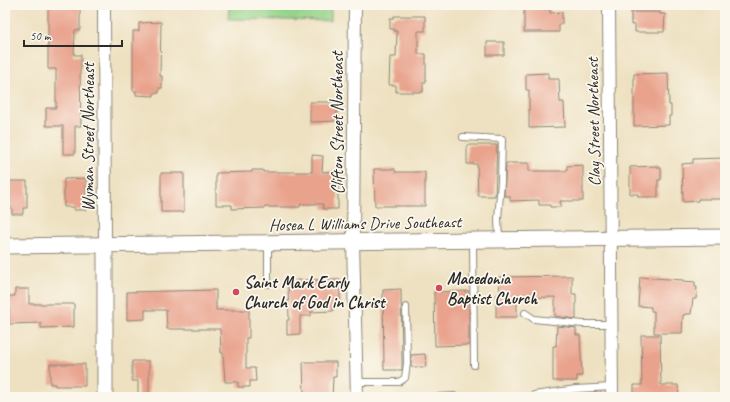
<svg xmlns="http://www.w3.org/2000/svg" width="730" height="402" font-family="Caveat,sans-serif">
	<rect width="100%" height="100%" fill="#fbf7ec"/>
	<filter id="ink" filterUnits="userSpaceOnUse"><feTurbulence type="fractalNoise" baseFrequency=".025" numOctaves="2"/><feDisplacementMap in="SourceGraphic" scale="8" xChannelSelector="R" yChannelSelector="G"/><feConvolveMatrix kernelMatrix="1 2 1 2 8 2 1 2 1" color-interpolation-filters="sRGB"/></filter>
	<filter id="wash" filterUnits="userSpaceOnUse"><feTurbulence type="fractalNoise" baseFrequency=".012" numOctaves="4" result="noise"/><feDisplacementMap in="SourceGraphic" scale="16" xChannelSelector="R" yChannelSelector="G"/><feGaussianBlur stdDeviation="0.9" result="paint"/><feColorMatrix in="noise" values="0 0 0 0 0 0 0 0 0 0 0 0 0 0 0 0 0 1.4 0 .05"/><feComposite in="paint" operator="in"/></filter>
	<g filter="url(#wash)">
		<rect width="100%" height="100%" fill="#eee1c1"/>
		<path fill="#94d389" stroke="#607f5a" d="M 229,5 L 331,5 L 331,21 L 228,19 Z"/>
		<g id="blocks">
			<path fill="#e9a38d" d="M 48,5 L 80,5 L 80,30 L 75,30 L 74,55 L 81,55 L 81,69 L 80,69 L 81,126 L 75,126 L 75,154 L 63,154 L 63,126 L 46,126 L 46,108 L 56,108 L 56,69 L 48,69 Z
				M 524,9 L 550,9 L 550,13 L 562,12 L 562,24 L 559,24 L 559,32 L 524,32 Z
				M 631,12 L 660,12 L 660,14 L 665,14 L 664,32 L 635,32 L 635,24 L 631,25 Z
				M 394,16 L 425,16 L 425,31 L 418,31 L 418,54 L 426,54 L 426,82 L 423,82 L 423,92 L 396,92 L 396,85 L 389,85 L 390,57 L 396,57 L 397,31 L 394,31 L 394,29 L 390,29 L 390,18 L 394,18 Z
				M 161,22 L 160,76 L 162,76 L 162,88 L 159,88 L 159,93 L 154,93 L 154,96 L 136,95 L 136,91 L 133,91 L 133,31 L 139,31 L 139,23 Z
				M 487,42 L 504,42 L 504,55 L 487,55 Z
				M 548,73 L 548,79 L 559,79 L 560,102 L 564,102 L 565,127 L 529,128 L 529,90 L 526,90 L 526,74 Z
				M 668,73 L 669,105 L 671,105 L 671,116 L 669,116 L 669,125 L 634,126 L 634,74 Z
				M 310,102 L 337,102 L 337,121 L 310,122 Z
				M 467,145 L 497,145 L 495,196 L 478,196 L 477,164 L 467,164 Z
				M 312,155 L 323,156 L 322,172 L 338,171 L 338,209 L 323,209 L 323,204 L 301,204 L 300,207 L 265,207 L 265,208 L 232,209 L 232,205 L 216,205 L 216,173 L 252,172 L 252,170 L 263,170 L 263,172 L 312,172 Z
				M 725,158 L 725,199 L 698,199 L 698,201 L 683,202 L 682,164 L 693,163 L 693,159 Z
				M 506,163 L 529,163 L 529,171 L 567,171 L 567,166 L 583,165 L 583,201 L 560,201 L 561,207 L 550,207 L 550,205 L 539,205 L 539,200 L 510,201 L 510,196 L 504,196 Z
				M 658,166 L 658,168 L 661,168 L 661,180 L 658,180 L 658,197 L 638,197 L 638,194 L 630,194 L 630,167 Z
				M 374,169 L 395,169 L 395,172 L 425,172 L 425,206 L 375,206 Z
				M 161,173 L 184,173 L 184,212 L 161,212 Z
				M 86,178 L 86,210 L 74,210 L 74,207 L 64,207 L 64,179 Z
				M 7,181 L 27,181 L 27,208 L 23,208 L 23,214 L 12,214 L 12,208 L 8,208 Z
				M 572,276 L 572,294 L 576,294 L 576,319 L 555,316 L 555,297 L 517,298 L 517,317 L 496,317 L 496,295 L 500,295 L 499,277 Z
				M 640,277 L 683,280 L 683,281 L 695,282 L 695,287 L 697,287 L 696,299 L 693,299 L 691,314 L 685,314 L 685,315 L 683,315 L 682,333 L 654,333 L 654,311 L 651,311 L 651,307 L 638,306 Z
				M 296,280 L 340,280 L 340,307 L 333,307 L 333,311 L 311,312 L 311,316 L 300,316 L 300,334 L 287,335 L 287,320 L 289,320 L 288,286 L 296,286 Z
				M 15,289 L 29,289 L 29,304 L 74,304 L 74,327 L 41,328 L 41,323 L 9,324 L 9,296 L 15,296 Z
				M 401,289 L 402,363 L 402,370 L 384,370 L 383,290 Z
				M 216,290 L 216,310 L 249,310 L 249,338 L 246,338 L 246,368 L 255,368 L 256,381 L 250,381 L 250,387 L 238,387 L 238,382 L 225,382 L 223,353 L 221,353 L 220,329 L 167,329 L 166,310 L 145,310 L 145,319 L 127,320 L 127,292 Z
				M 469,291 L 469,345 L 435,346 L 434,292 Z
				M 557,326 L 576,328 L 576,335 L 580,335 L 582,376 L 577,376 L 577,381 L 553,381 L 553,346 L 556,346 Z
				M 641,335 L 660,335 L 661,385 L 678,385 L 679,397 L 636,397 L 636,396 L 634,396 L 634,385 L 642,385 Z
				M 425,354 L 426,367 L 411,367 L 411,355 Z
				M 132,361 L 149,361 L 149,397 L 138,397 L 138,381 L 132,381 Z
				M 303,362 L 336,362 L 336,377 L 333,377 L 332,397 L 304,397 Z
				M 50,364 L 85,364 L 85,386 L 55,386 L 55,384 L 50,384 Z"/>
		</g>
	</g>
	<g filter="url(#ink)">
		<use href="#blocks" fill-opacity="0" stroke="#8c8676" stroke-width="1"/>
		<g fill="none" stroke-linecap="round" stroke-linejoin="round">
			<g stroke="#8c8676" stroke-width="8">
				<path id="service" d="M 463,137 L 502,139 L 501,182 L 498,219 L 499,240
					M 473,240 L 474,365
					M 268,243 L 268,284
					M 525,313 L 534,319 L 583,324 L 612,324
					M 357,382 L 399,382 L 405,378 L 407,363 L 406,307
					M 534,395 L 576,389 L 612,387
					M 439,397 L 454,396"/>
			</g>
			<g stroke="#8c8676" stroke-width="14">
				<path id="minor" d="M 104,5 L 105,245
					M 355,5 L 353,242 L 357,397
					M 609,5 L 612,397"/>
			</g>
			<g stroke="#8c8676" stroke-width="17">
				<path id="tertiary" d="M 5,246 L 725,237
					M 105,397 L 105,245"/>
			</g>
			<use href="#service" stroke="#fff" stroke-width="6"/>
			<use href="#minor" stroke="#fff" stroke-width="12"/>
			<use href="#tertiary" stroke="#fff" stroke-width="15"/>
		</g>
	</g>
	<g fill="#d1495b" stroke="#fbf7ec" stroke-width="1.5">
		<circle cx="439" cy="288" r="4"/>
		<circle cx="236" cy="292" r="4"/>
	</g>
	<g text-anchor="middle" stroke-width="3.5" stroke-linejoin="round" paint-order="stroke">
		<g font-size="17" fill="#2b2b2b" stroke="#fbf7ec">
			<text transform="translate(593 122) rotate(-91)" y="6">Clay Street Northeast</text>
			<text transform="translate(337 123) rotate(-90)" y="6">Clifton Street Northeast</text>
			<text transform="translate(88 137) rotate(-90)" y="6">Wyman Street Northeast</text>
			<text transform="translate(365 223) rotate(-1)" y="6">Hosea L Williams Drive Southeast</text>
		</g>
		<g font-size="17" font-weight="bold" fill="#2b2b2b" stroke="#fbf7ec" text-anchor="start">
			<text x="447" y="284">Macedonia<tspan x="447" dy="20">Baptist Church</tspan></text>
			<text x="244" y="288">Saint Mark Early<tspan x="244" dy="20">Church of God in Christ</tspan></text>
		</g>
	</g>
	<rect width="730" height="402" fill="none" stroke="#fbf7ec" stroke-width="20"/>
	<path d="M24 40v6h98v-6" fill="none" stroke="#2b2b2b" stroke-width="2"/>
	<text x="30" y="40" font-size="12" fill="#2b2b2b" stroke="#fbf7ec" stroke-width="3" paint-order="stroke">50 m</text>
</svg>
